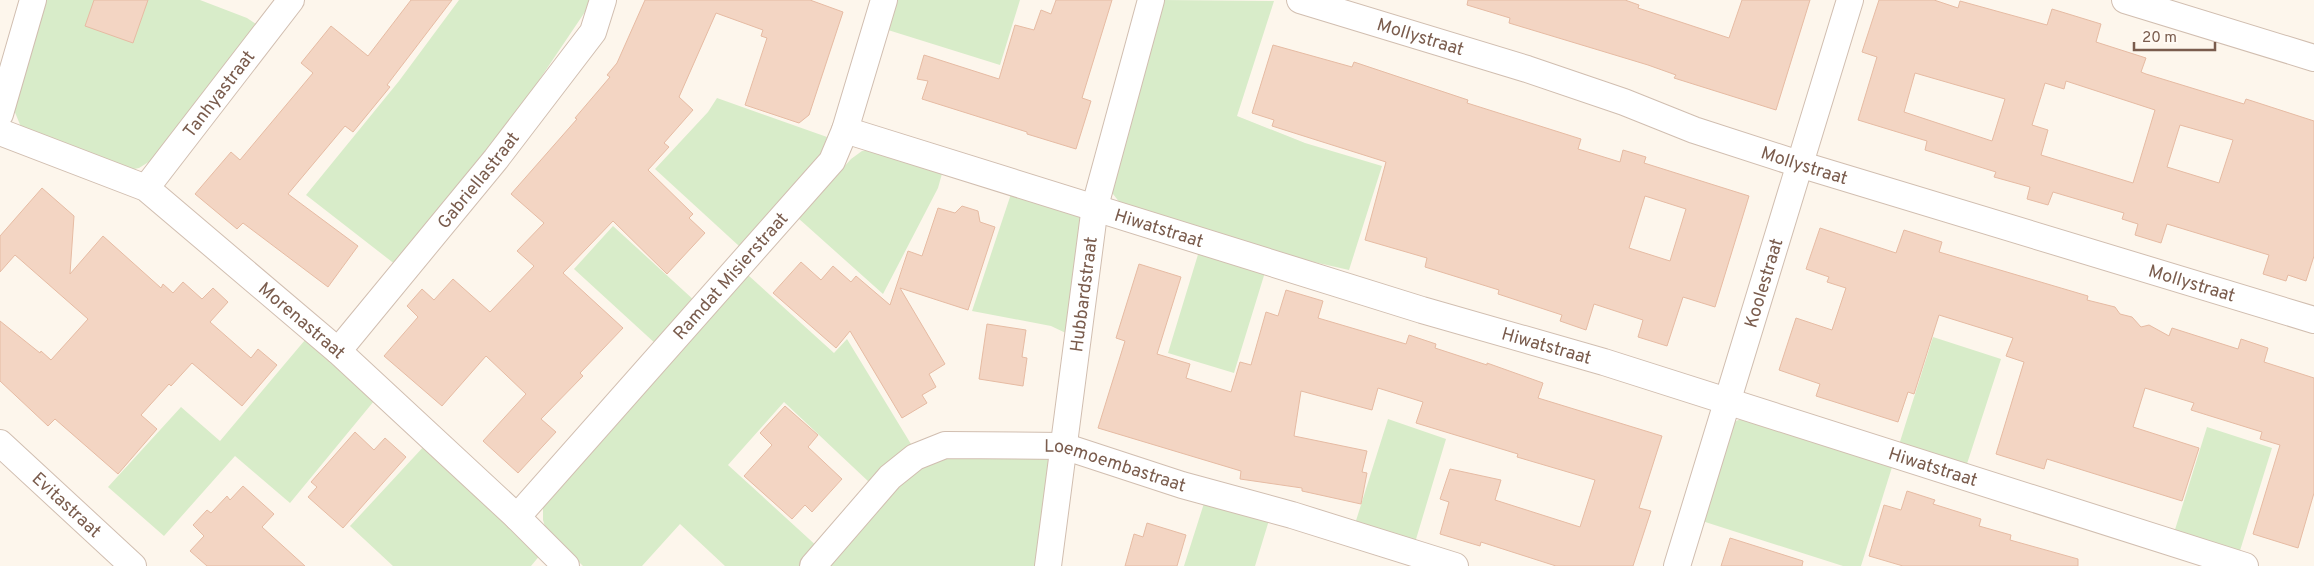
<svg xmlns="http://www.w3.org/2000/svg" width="2314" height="566" font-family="Overpass,sans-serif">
	<rect width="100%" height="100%" fill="#fdf6ec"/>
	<path fill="#d8ecc9" d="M 43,0 L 200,0 L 247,18 L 259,26 L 160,155 L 139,168 L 129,170 L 21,127 L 14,110 Z
		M 459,0 L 593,0 L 496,144 L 396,265 L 306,195 L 399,81 Z
		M 898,0 L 1020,0 L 1000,65 L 888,30 Z
		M 1162,0 L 1274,1 L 1237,116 L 1305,143 L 1382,166 L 1349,270 L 1270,252 L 1120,203 L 1113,194 L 1112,187 Z
		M 717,98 L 827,137 L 821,154 L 739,246 L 655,169 L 708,112 Z
		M 872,150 L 943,170 L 938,188 L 883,294 L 798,218 L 851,159 L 862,151 Z
		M 1012,191 L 1071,209 L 1085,219 L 1070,335 L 1051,326 L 972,311 Z
		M 613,226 L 696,302 L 657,345 L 574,269 Z
		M 1200,248 L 1266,269 L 1234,373 L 1168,353 Z
		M 748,275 L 834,353 L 847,339 L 914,449 L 870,483 L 784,402 L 728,465 L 820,549 L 805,566 L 725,566 L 680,524 L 642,566 L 583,566 L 546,530 L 543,520 L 543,507 Z
		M 1933,337 L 2001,359 L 1965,470 L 1898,448 Z
		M 305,340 L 374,401 L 290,503 L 235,456 L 164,536 L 108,487 L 181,407 L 220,441 Z
		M 1744,418 L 1893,464 L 1861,566 L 1843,566 L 1699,520 L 1729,428 L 1736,421 Z
		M 1388,419 L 1446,439 L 1414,546 L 1354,527 Z
		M 2207,427 L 2272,448 L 2238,557 L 2173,536 Z
		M 426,444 L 541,554 L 531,566 L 393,566 L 350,526 Z
		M 960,451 L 1051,455 L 1040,566 L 821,566 L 918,465 Z
		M 1206,497 L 1270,517 L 1255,566 L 1184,566 Z"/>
	<path fill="#f3d5c3" stroke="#e6bba3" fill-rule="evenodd" d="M 94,0 L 148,0 L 133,43 L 85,26 Z
		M 411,0 L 452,0 L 387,85 L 390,87 L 353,132 L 345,126 L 288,194 L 358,246 L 328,287 L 243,223 L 237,229 L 195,194 L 231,152 L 240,160 L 313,73 L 301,63 L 331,26 L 368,56 Z
		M 645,0 L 810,0 L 843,12 L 809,115 L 799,123 L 745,105 L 767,38 L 761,36 L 763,30 L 716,13 L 679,97 L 693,110 L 664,143 L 669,147 L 648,170 L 693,214 L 689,218 L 705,233 L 667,274 L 613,221 L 563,273 L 623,328 L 580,373 L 583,376 L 541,419 L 556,432 L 518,473 L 483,441 L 526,394 L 486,356 L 442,406 L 384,356 L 418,317 L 407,306 L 422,289 L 434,300 L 453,279 L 490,312 L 534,266 L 517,251 L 544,223 L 511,194 L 577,119 L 575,118 L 610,77 L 607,75 L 617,63 Z
		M 1056,0 L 1112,0 L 1082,98 L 1091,101 L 1076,149 L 1027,134 L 1027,132 L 922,99 L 928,81 L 917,79 L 924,55 L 999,79 L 1015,25 L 1034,30 L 1041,10 L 1051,14 Z
		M 1468,0 L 1625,0 L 1639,5 L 1638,8 L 1729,38 L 1742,0 L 1810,0 L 1776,110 L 1674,78 L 1676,75 L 1648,65 L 1509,23 L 1510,18 L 1467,5 Z
		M 1879,0 L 1934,0 L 1958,8 L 1960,1 L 2047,25 L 2052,9 L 2101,24 L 2096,42 L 2146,58 L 2141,72 L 2146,74 L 2244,104 L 2246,99 L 2314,121 L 2314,256 L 2306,281 L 2288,275 L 2286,281 L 2263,274 L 2269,255 L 2167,224 L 2161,243 L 2135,235 L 2138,224 L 2122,219 L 2124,213 L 2053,192 L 2048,205 L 2027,199 L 2030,187 L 1994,177 L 1996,172 L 1925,150 L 1927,141 L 1858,120 L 1877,57 L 1862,52 ZM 1915,73 L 2005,99 L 1992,141 L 1904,112 ZM 2066,81 L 2155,110 L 2133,183 L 2041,155 L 2048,130 L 2032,125 L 2045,83 L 2064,89 ZM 2180,125 L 2233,140 L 2219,183 L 2167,167 Z
		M 1273,45 L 1352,67 L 1354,62 L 1468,100 L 1467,103 L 1581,139 L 1578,149 L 1620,162 L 1623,150 L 1646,157 L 1644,163 L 1749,196 L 1715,307 L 1683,297 L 1667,346 L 1638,337 L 1643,320 L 1594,304 L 1586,330 L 1560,321 L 1562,315 L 1498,294 L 1499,290 L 1425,267 L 1427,258 L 1365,240 L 1386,162 L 1272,126 L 1274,120 L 1252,113 ZM 1645,196 L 1686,209 L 1670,261 L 1629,248 Z
		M 42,188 L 74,216 L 70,274 L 103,236 L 161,288 L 163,284 L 173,293 L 183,282 L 202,299 L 213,288 L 228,302 L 210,322 L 251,358 L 258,349 L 277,365 L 242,406 L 192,363 L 171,386 L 169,384 L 141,415 L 157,429 L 118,474 L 55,419 L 48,426 L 0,381 L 0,321 L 40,353 L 41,351 L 51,360 L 88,319 L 15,255 L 0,272 L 0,236 Z
		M 962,206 L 978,211 L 980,222 L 995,227 L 968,310 L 900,288 L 945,364 L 929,374 L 936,387 L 922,395 L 927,403 L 902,418 L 850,331 L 836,348 L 773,293 L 801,262 L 821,280 L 833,266 L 851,282 L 856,276 L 890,305 L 908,251 L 922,256 L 938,208 L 955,213 Z
		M 1820,228 L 1896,253 L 1904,230 L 1942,242 L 1939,252 L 2088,296 L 2087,300 L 2115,307 L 2120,314 L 2132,317 L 2141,327 L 2149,325 L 2169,336 L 2172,328 L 2238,349 L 2241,339 L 2268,348 L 2264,362 L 2314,378 L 2314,493 L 2298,548 L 2253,534 L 2280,445 L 2260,439 L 2262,432 L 2191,410 L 2194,403 L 2145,388 L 2133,427 L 2199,448 L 2182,501 L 2047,459 L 2044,469 L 1996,454 L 2024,362 L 2006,356 L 2013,338 L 1939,315 L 1914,394 L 1908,392 L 1898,422 L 1816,396 L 1820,384 L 1779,370 L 1796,318 L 1832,330 L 1846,288 L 1827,282 L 1829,277 L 1806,269 Z
		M 1139,264 L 1181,277 L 1157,354 L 1190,364 L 1186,378 L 1231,392 L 1240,362 L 1251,365 L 1266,312 L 1278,316 L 1286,290 L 1323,301 L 1318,318 L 1406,344 L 1409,335 L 1436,344 L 1435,348 L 1487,365 L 1487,363 L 1543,383 L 1538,398 L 1662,436 L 1639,508 L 1651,511 L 1633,566 L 1556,566 L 1481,542 L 1480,546 L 1440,534 L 1449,502 L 1440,499 L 1450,469 L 1501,480 L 1495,500 L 1580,527 L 1595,480 L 1517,457 L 1518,454 L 1416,423 L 1423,402 L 1378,388 L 1372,410 L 1301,391 L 1294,436 L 1367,451 L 1362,472 L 1367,473 L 1361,504 L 1302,491 L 1302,488 L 1240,479 L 1241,471 L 1098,428 L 1125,341 L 1116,338 Z
		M 987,324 L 1026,330 L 1022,357 L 1027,358 L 1023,386 L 979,379 Z
		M 785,406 L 818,435 L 808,447 L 842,479 L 812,512 L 805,505 L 792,519 L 744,476 L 772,445 L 760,433 Z
		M 355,432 L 374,450 L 385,438 L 406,457 L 343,528 L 308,497 L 317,487 L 311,482 Z
		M 243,486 L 274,514 L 262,527 L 305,566 L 207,566 L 190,551 L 204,536 L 193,525 L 207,510 L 211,513 L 227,496 L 230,500 Z
		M 1907,491 L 1935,500 L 1933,504 L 1981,519 L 1979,526 L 2011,535 L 2010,540 L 2078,559 L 2078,566 L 1903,566 L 1869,556 L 1884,505 L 1901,510 Z
		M 1147,523 L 1186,535 L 1177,566 L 1125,566 L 1134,534 L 1143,537 Z
		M 1730,538 L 1803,561 L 1802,566 L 1721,566 Z"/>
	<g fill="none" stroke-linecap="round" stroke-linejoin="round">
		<g stroke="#d1beb0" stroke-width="28">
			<g id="minor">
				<path id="s1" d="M 1300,0 L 1527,69 L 1624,102 L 1694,130 L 1799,164 L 2314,320"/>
				<path d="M 2125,0 L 2314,58"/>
				<path d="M 0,114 L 33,0"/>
				<path id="s2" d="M 845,130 L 1422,310 L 1604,362 L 2245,566"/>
				<path id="s3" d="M 0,132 L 146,188 L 338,351 L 517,517 L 566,566"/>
				<path id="s4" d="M 146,188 L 291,0"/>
				<path id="s5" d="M 338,351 L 496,159 L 593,32 L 603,0"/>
				<path id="s6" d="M 0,443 L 133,566"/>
				<path id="s7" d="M 517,517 L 832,161 L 845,130 L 884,0"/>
				<path id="s8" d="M 813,566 L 890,477 L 915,457 L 945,445 L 1063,446 L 1182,485 L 1292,515 L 1455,566"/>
				<path id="s9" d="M 1048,566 L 1095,206 L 1151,0"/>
				<path id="s10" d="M 1677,566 L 1850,0"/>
			</g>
		</g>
		<use href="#minor" stroke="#fff" stroke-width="26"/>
	</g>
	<g text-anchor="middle" stroke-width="4" stroke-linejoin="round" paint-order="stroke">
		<g font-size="18" fill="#7a5c4d" stroke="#fffaf3">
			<text dy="6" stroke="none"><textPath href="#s1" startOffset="126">Mollystraat</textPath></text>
			<text dy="6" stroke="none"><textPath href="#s4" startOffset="119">Tanhyastraat</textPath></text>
			<text dy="6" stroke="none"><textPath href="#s1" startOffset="531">Mollystraat</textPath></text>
			<text dy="6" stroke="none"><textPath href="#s5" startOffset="221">Gabriellastraat</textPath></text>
			<text dy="6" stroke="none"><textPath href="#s2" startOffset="329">Hiwatstraat</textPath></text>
			<text dy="6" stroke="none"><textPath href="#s7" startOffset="322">Ramdat Misierstraat</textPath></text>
			<text dy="6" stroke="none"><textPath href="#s10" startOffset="296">Koolestraat</textPath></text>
			<text dy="6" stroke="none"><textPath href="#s1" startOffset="936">Mollystraat</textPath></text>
			<text dy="6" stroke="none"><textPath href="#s9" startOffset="274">Hubbardstraat</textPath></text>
			<text dy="6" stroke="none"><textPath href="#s3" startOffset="361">Morenastraat</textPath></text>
			<text dy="6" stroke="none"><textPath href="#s2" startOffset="734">Hiwatstraat</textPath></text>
			<text dy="6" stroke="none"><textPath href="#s8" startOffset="355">Loemoembastraat</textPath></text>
			<text dy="6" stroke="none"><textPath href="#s2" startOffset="1139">Hiwatstraat</textPath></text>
			<text dy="6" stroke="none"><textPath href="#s6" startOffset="91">Evitastraat</textPath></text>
		</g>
	</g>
	<path d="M2134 42v8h81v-8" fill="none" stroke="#7a5c4d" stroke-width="2.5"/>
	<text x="2142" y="42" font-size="15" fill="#7a5c4d" stroke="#fffaf3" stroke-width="4" paint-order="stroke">20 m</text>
</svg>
